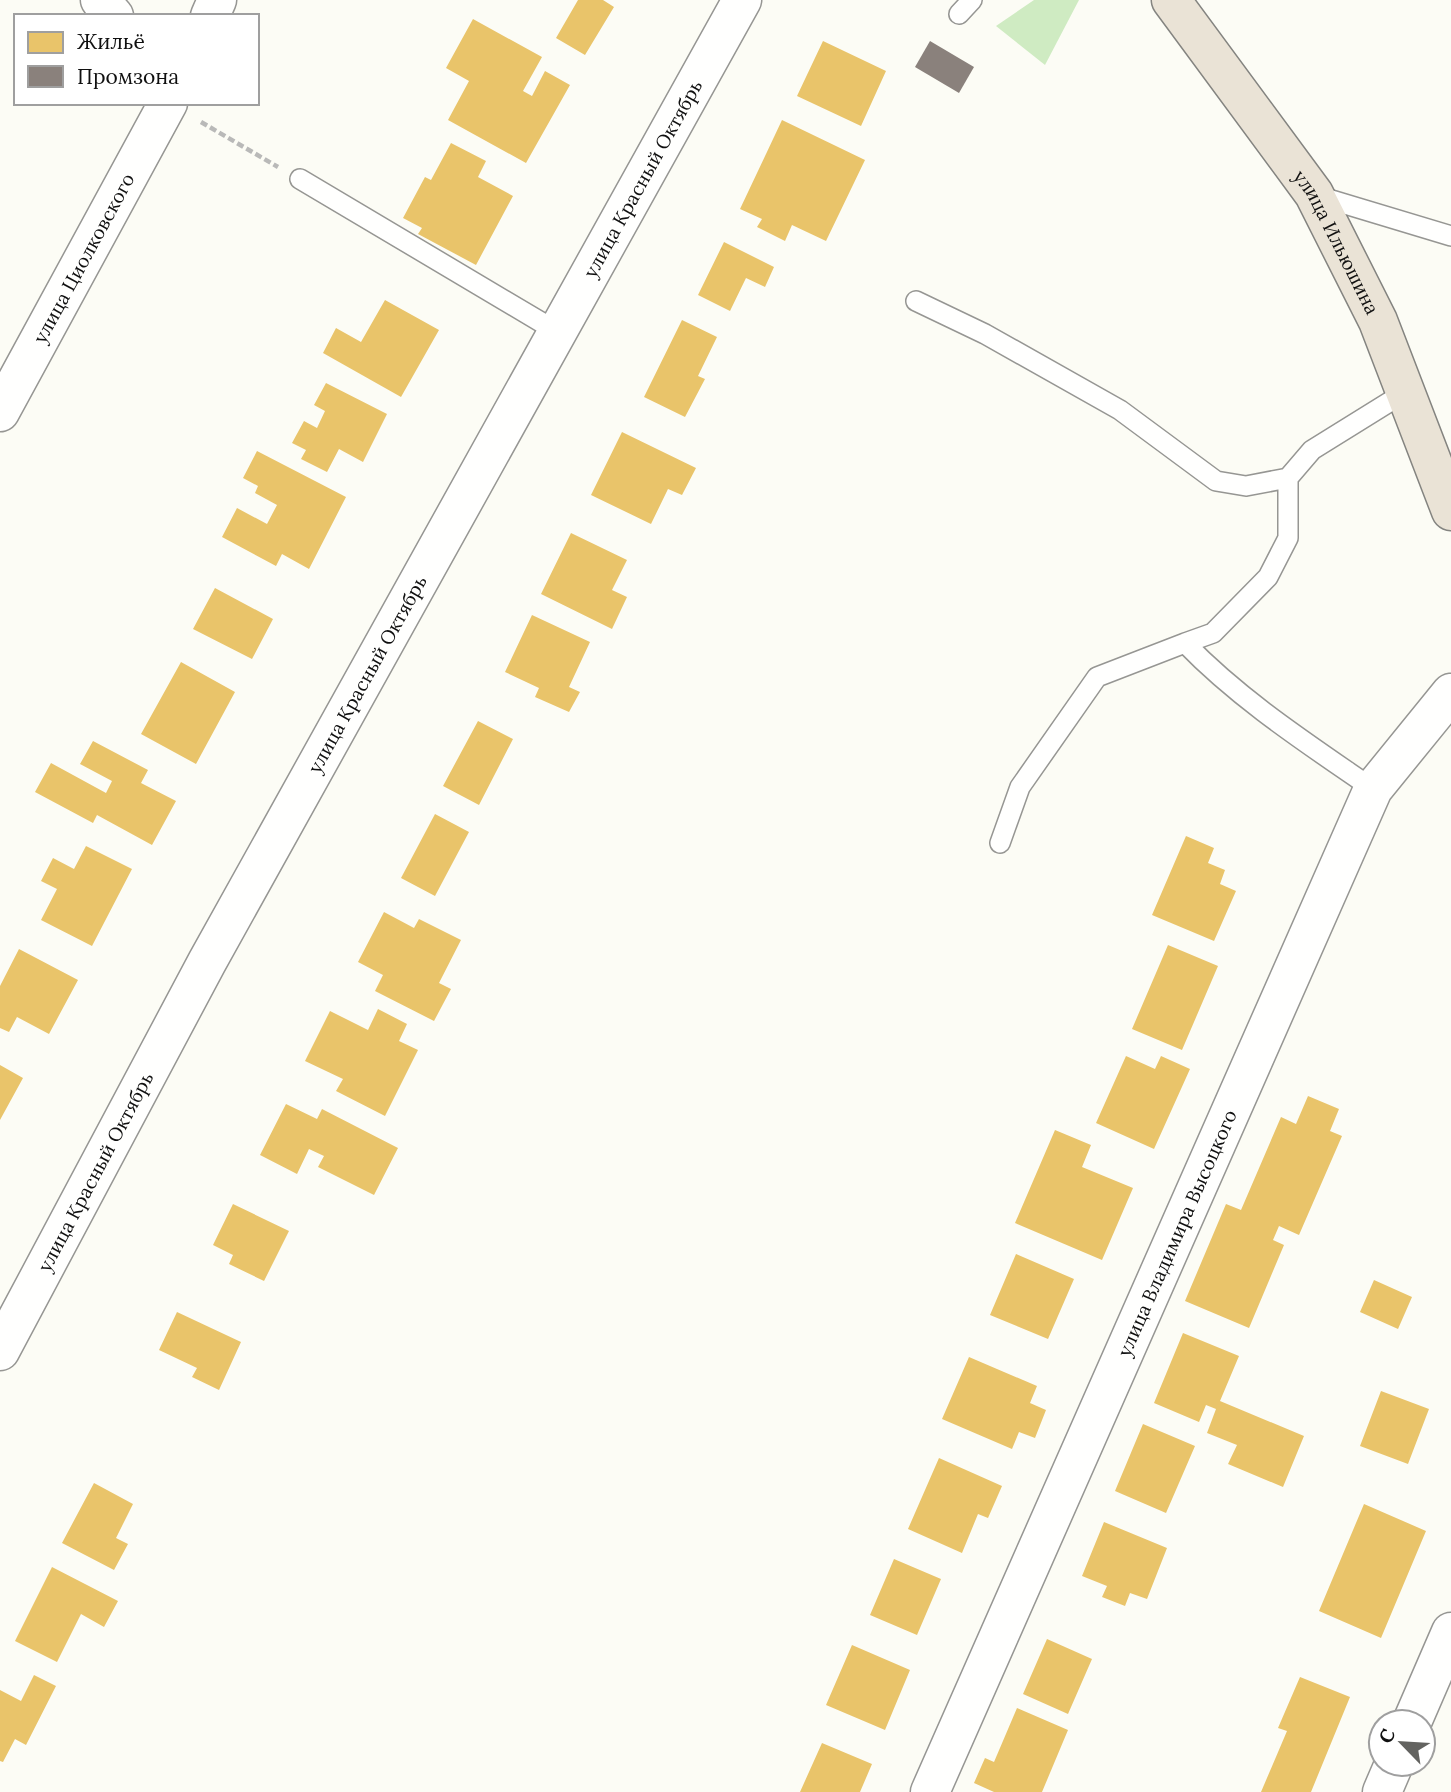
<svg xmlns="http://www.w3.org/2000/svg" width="1451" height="1792" font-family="Lora,serif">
	<rect width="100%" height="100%" fill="#fcfcf5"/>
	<path fill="#cfebc2" d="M 1034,0 L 1079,0 L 1045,65 L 996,26 Z"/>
	<path fill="#e9c46a" d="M 578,0 L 603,0 L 614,7 L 585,55 L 556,38 Z
		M 473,19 L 542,57 L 523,91 L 532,96 L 545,71 L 570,85 L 526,163 L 448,120 L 469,81 L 446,68 Z
		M 823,41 L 886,71 L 861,126 L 797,96 Z
		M 782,120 L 865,160 L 826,241 L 792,225 L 785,241 L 757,227 L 762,219 L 740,209 Z
		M 451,143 L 486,161 L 478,177 L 513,196 L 476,265 L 418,234 L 422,228 L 403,218 L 425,177 L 431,180 Z
		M 724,242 L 774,267 L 765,287 L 746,278 L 730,311 L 698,295 Z
		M 385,300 L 439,330 L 401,397 L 323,353 L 336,328 L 361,342 Z
		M 682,320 L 717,337 L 698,376 L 705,379 L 685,417 L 644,397 Z
		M 326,383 L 387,414 L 363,462 L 339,449 L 327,472 L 301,459 L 306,450 L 292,443 L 304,421 L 317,428 L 325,411 L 314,405 Z
		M 622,432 L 696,468 L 682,495 L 668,489 L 651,524 L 591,495 Z
		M 257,451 L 346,497 L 309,569 L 282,554 L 276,566 L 222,537 L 237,508 L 267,524 L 277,505 L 255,493 L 258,486 L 243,478 Z
		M 571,533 L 627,560 L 612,590 L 627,597 L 612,629 L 541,594 Z
		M 215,588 L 273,619 L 252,659 L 193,629 Z
		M 532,615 L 590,642 L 569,687 L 580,692 L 569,712 L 535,697 L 539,688 L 505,672 Z
		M 181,662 L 235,692 L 196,764 L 141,734 Z
		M 478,721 L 513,739 L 479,805 L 443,786 Z
		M 93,741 L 148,770 L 141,783 L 176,801 L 152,845 L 97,815 L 93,823 L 35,792 L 51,763 L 106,793 L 112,781 L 80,764 Z
		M 435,814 L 469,832 L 435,896 L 401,878 Z
		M 1186,836 L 1214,848 L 1208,863 L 1225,870 L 1220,884 L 1236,891 L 1214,941 L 1152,915 Z
		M 86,846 L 132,869 L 92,946 L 41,920 L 57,889 L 41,881 L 53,858 L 74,869 Z
		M 384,912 L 414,928 L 419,919 L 461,940 L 439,983 L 451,989 L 434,1021 L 375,991 L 383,975 L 358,962 Z
		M 1168,945 L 1218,966 L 1182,1050 L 1132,1029 Z
		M 19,949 L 78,980 L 49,1034 L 17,1017 L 9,1032 L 0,1028 L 0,986 Z
		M 378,1009 L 407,1024 L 399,1041 L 418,1050 L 385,1116 L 336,1091 L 343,1079 L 305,1061 L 330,1011 L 368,1030 Z
		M 1126,1056 L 1155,1069 L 1161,1056 L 1190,1069 L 1154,1149 L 1096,1123 Z
		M 0,1065 L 23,1078 L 0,1120 Z
		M 1308,1096 L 1339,1109 L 1330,1131 L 1342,1136 L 1299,1235 L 1279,1226 L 1273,1240 L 1284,1245 L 1249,1328 L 1185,1301 L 1226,1204 L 1241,1210 L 1281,1117 L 1296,1124 Z
		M 286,1104 L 317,1119 L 322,1109 L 398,1148 L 374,1195 L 318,1167 L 324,1156 L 309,1149 L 297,1174 L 260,1155 Z
		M 1055,1130 L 1091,1145 L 1082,1167 L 1133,1188 L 1102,1260 L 1015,1223 Z
		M 233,1204 L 289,1231 L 264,1281 L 229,1264 L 233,1255 L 213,1245 Z
		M 1016,1254 L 1074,1279 L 1048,1339 L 990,1315 Z
		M 1374,1280 L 1412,1297 L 1398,1329 L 1360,1312 Z
		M 177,1312 L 241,1342 L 219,1390 L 192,1377 L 197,1368 L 159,1350 Z
		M 1183,1333 L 1239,1356 L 1220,1401 L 1304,1436 L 1283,1487 L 1228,1464 L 1237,1445 L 1207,1433 L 1216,1409 L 1206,1405 L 1199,1422 L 1154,1403 Z
		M 969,1357 L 1037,1386 L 1030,1403 L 1046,1410 L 1035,1438 L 1019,1432 L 1012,1449 L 942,1419 Z
		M 1381,1391 L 1429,1409 L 1408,1464 L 1360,1446 Z
		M 1143,1424 L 1195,1446 L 1166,1513 L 1115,1491 Z
		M 939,1458 L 1002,1486 L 988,1518 L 978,1514 L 962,1553 L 908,1529 Z
		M 94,1483 L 133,1504 L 116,1538 L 128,1544 L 114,1570 L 62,1543 Z
		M 1364,1504 L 1426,1531 L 1381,1638 L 1319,1611 Z
		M 1104,1522 L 1167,1548 L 1147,1599 L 1130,1593 L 1125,1606 L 1102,1597 L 1107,1586 L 1082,1576 Z
		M 894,1559 L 941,1579 L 917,1635 L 870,1615 Z
		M 52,1567 L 118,1601 L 104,1627 L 81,1614 L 57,1662 L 15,1641 Z
		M 1047,1639 L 1092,1659 L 1068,1714 L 1023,1694 Z
		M 852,1645 L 910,1670 L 885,1730 L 826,1705 Z
		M 34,1675 L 56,1686 L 26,1745 L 15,1739 L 3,1762 L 0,1761 L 0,1690 L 21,1701 Z
		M 1300,1677 L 1350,1697 L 1311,1792 L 1261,1792 L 1287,1731 L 1278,1728 Z
		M 1017,1708 L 1068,1730 L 1042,1792 L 994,1792 L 974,1783 L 985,1758 L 994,1762 Z
		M 822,1743 L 872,1764 L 860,1792 L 800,1792 Z"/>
	<path fill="#8a817c" d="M 930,41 L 974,67 L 959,93 L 915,67 Z"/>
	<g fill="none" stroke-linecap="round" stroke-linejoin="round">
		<g stroke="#969693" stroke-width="22">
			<path id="lane" d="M 959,14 L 972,0
				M 300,179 L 556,331
				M 1315,195 L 1451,236
				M 916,301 L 985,334 L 1120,410 L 1216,481 L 1246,486 L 1288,478
				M 1185,643 L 1213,633 L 1268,577 L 1288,538 L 1288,478 L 1312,450 L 1407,391
				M 1000,843 L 1020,787 L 1097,677 L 1185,643 C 1240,700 1308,744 1373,789"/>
		</g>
		<g stroke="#969693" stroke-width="41">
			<g id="street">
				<path d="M 100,0 L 114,16"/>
				<path d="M 210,16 L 217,0"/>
				<path id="s1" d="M 0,412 L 168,103"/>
				<path id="s2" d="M 0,1351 L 207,962 L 742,0"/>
				<path d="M 1412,1722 L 1451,1632"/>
				<path id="s3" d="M 930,1792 L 1373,789 L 1451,693"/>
				<path d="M 1382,1792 L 1394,1764"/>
			</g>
		</g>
		<g stroke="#848480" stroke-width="41">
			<g id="highway">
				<path id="s4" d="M 1171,0 L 1314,194 L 1378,321 L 1451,511"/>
			</g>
		</g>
		<path stroke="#b9b9b8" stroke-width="4.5" stroke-dasharray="7 3.5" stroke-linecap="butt" d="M 201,122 L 278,167"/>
		<use href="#lane" stroke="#fffffe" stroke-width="19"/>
		<use href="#street" stroke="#fffffe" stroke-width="38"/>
		<use href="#highway" stroke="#eae3d6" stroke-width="38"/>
	</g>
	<g text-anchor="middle" stroke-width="7" stroke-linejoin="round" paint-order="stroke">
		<g font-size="19" fill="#101010" stroke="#fff">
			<text dy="7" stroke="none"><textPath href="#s2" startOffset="1337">улица Красный Октябрь</textPath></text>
			<text dy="7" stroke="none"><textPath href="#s4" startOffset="294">улица Ильюшина</textPath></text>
			<text dy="7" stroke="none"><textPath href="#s1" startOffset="175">улица Циолковского</textPath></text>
			<text dy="7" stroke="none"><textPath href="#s2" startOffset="770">улица Красный Октябрь</textPath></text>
			<text dy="7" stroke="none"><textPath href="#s2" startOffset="203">улица Красный Октябрь</textPath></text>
			<text dy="7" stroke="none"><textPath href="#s3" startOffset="611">улица Владимира Высоцкого</textPath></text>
		</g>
	</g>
	<rect x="14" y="14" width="245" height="91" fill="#ffffff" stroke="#9f9f9f" stroke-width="2"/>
	<rect x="28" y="32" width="35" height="21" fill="#e9c46a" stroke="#9f9f9f" stroke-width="2"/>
	<text x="77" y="49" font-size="21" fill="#101010">Жильё</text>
	<rect x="28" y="66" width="35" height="21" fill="#8a817c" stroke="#9f9f9f" stroke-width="2"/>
	<text x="77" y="84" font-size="21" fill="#101010">Промзона</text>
	<g transform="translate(1402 1743) rotate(295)"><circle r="33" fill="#ffffff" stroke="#9f9f9f" stroke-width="2"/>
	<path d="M0-5L12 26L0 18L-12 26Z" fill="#636360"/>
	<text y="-10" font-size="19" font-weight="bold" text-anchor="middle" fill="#101010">С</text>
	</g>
</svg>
